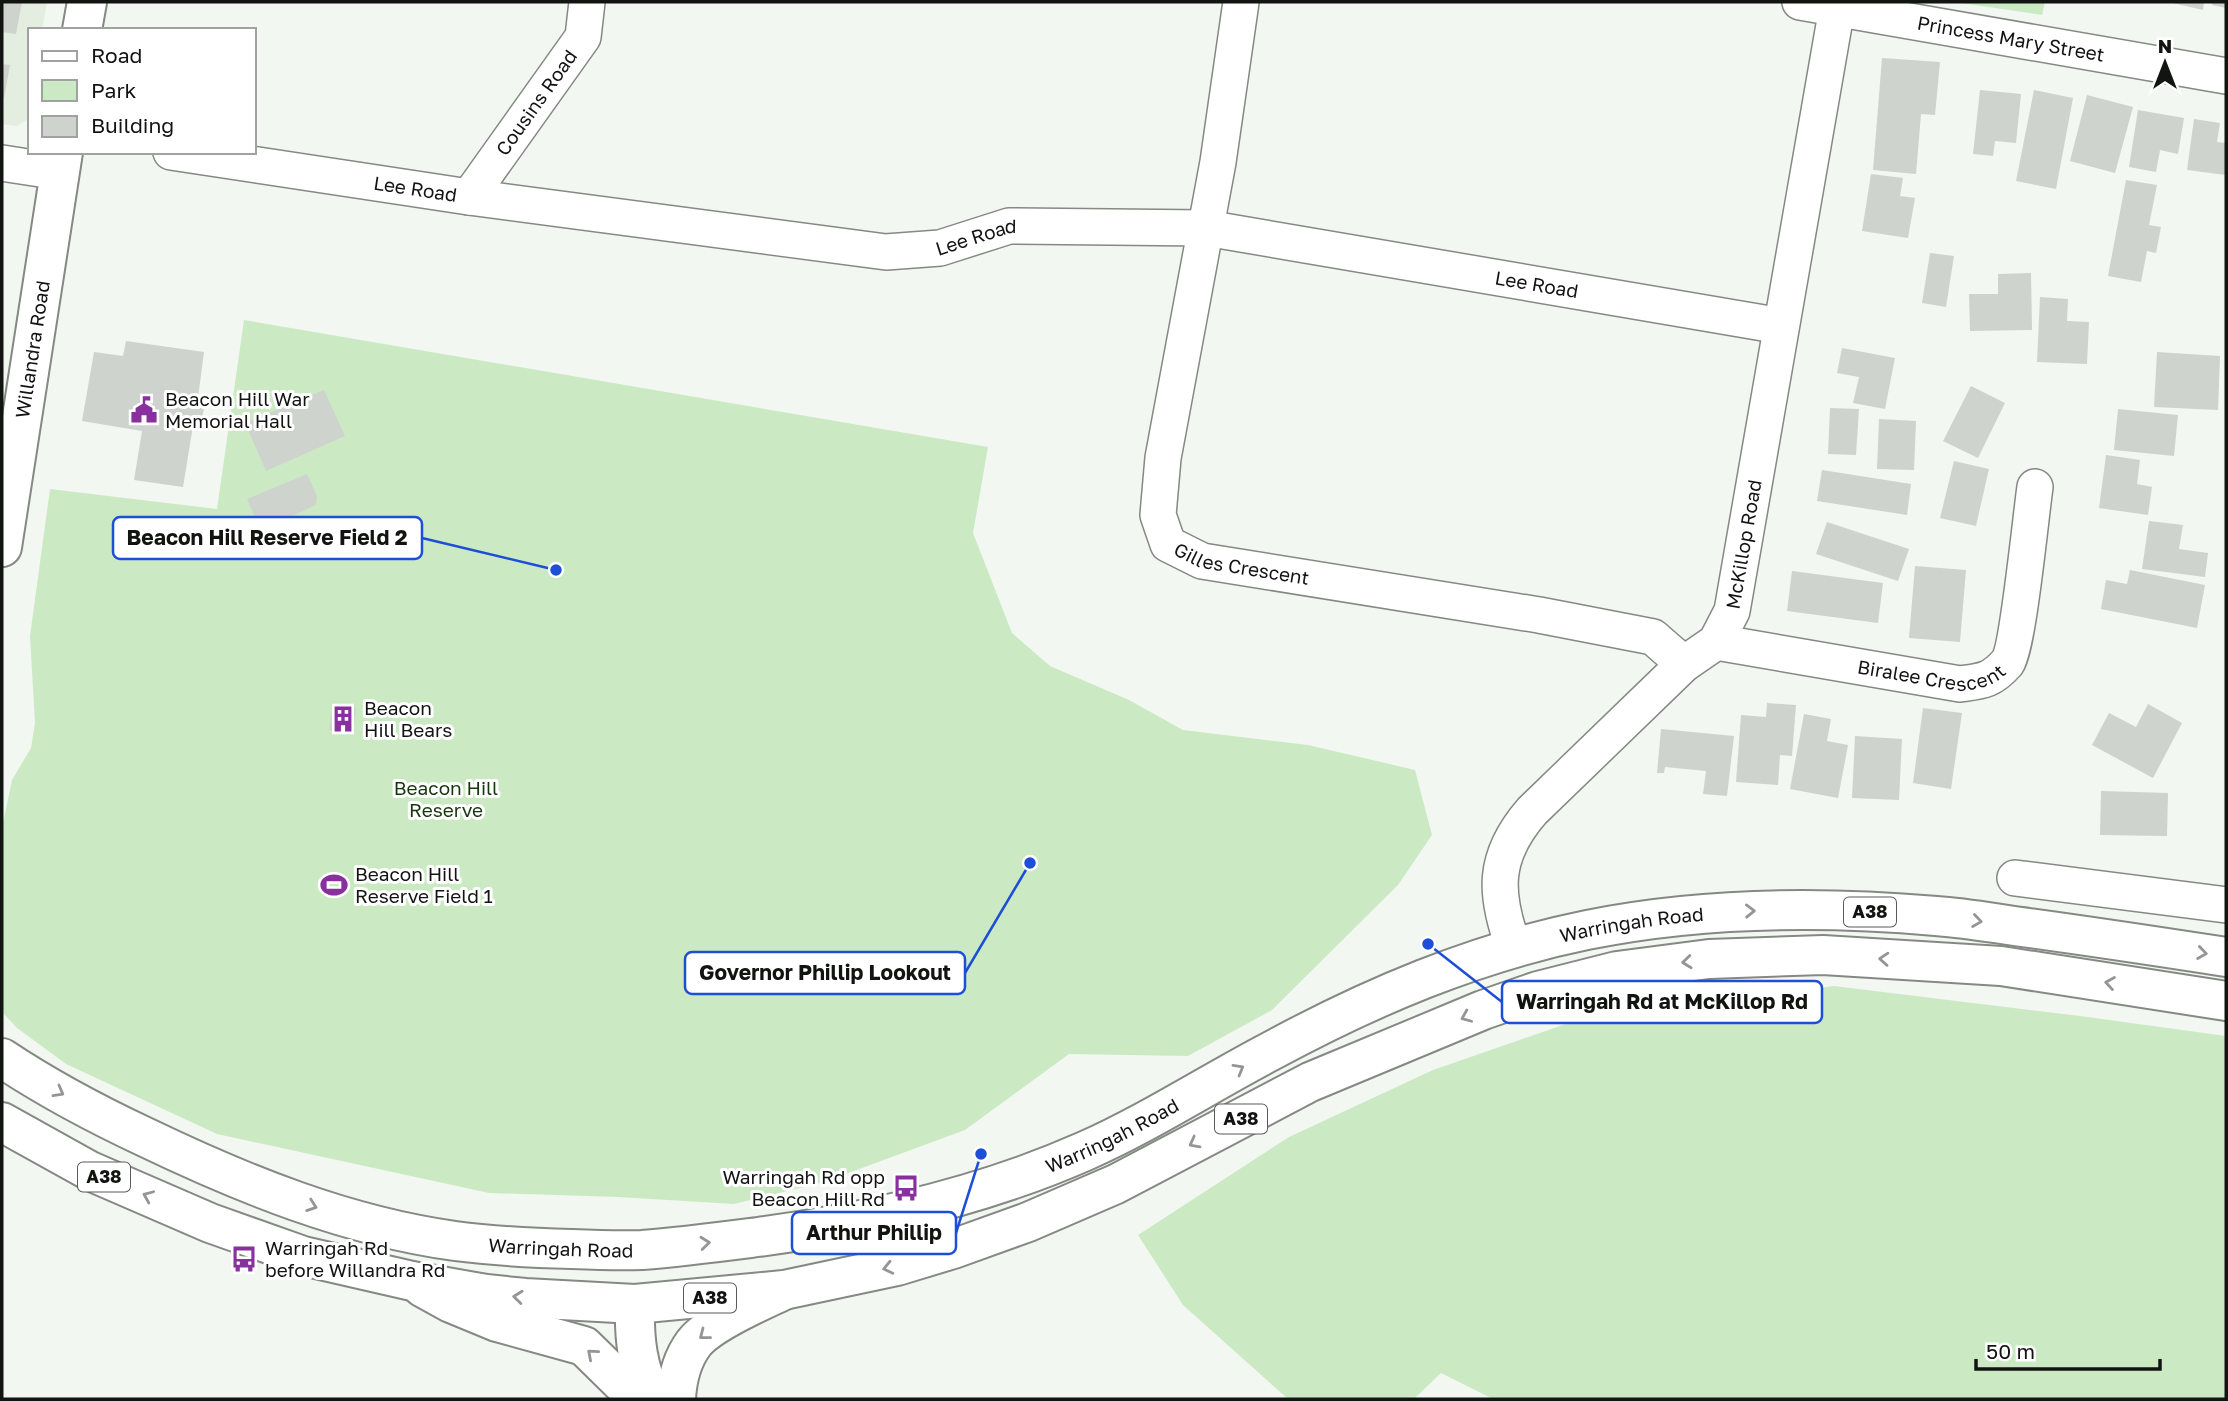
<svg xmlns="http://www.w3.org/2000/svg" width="2228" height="1401" font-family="'Golos Text',sans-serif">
	<rect width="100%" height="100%" fill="#f2f7f1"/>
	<path fill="#e3ede0" d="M 2,2 L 47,2 L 42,30 L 30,30 L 30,106 L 28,119 L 17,126 L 2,124 Z"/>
	<path fill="#cbeac4" d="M 1955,2 L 2045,2 L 2042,15 Z
		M 244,320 L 988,447 L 973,533 L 1012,633 L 1050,666 L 1129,700 L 1183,730 L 1308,745 L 1415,770 L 1432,835 L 1398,885 L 1272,1010 L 1188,1056 L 1069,1054 L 965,1130 L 824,1182 L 734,1204 L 618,1197 L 489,1193 L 217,1134 L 66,1064 L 17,1028 L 4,1014 L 2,1004 L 2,828 L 12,780 L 31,748 L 35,723 L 30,636 L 50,489 L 217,509 Z
		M 1834,986 L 2080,1016 L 2226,1036 L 2226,1399 L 1493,1399 L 1441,1373 L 1414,1399 L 1288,1399 L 1183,1305 L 1138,1235 L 1289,1137 L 1433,1070 L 1586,1017 Z"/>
	<path fill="#ced3cd" d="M 2,2 L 22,2 L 16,34 L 2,32 Z
		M 2168,2 L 2204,2 L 2203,10 Z
		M 2213,2 L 2226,2 L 2226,8 L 2212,5 Z
		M 1882,58 L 1940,62 L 1935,115 L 1921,114 L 1916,174 L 1873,170 Z
		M 2,64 L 10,65 L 4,98 L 2,97 Z
		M 1980,90 L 2021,94 L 2016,143 L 1995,141 L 1993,156 L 1973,154 Z
		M 2034,90 L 2073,98 L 2056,189 L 2016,181 Z
		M 2087,95 L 2133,107 L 2115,173 L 2070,161 Z
		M 2138,110 L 2184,118 L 2178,154 L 2160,150 L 2156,172 L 2129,167 Z
		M 2194,119 L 2220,123 L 2217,142 L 2226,143 L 2226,175 L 2187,170 Z
		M 1871,174 L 1903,178 L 1900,196 L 1915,198 L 1908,238 L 1862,231 Z
		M 2126,180 L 2157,185 L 2149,225 L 2161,227 L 2156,253 L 2147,251 L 2141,282 L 2108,276 Z
		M 1930,253 L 1954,256 L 1946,307 L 1922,303 Z
		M 2031,273 L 2032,330 L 1970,331 L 1969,294 L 1998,294 L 1998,274 Z
		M 2040,297 L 2068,299 L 2067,321 L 2089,322 L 2087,364 L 2037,362 Z
		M 126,341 L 204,352 L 198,398 L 206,399 L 200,428 L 193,426 L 183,487 L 134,480 L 142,431 L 82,421 L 94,352 L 123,356 Z
		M 1842,348 L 1895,358 L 1885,409 L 1853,403 L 1859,377 L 1837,373 Z
		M 2157,352 L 2220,356 L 2218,410 L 2154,407 Z
		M 1971,386 L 2005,403 L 1978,458 L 1943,441 Z
		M 324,390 L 345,436 L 266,471 L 245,423 Z
		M 1830,408 L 1859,409 L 1856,455 L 1828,454 Z
		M 2118,409 L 2178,415 L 2174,456 L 2114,450 Z
		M 1879,419 L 1916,421 L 1914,470 L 1877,469 Z
		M 2106,455 L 2140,460 L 2137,484 L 2152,487 L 2148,515 L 2099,508 Z
		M 1954,461 L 1989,469 L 1976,526 L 1940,518 Z
		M 1822,470 L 1911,484 L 1907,515 L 1817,501 Z
		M 307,474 L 317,496 L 316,505 L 266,528 L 258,524 L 247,499 Z
		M 2149,521 L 2183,525 L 2179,549 L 2208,553 L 2205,577 L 2142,569 Z
		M 1827,522 L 1909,549 L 1898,581 L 1816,554 Z
		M 1915,566 L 1966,570 L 1960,642 L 1909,638 Z
		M 2130,570 L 2205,585 L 2197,628 L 2101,609 L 2106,580 L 2127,584 Z
		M 1792,571 L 1883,583 L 1878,623 L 1787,611 Z
		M 1767,703 L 1796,705 L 1792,756 L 1780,755 L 1778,785 L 1736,782 L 1741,715 L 1766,717 Z
		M 2148,704 L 2182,723 L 2153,778 L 2092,745 L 2109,713 L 2136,727 Z
		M 333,705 L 356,708 L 353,734 L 329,730 Z
		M 1923,708 L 1962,713 L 1951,789 L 1913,783 Z
		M 1804,714 L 1831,719 L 1827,741 L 1848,745 L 1838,798 L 1790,789 Z
		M 1661,729 L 1734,736 L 1727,796 L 1703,794 L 1706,771 L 1665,767 L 1664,773 L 1657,773 Z
		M 1855,736 L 1902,739 L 1899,800 L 1852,798 Z
		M 2101,791 L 2168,793 L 2167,836 L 2100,835 Z"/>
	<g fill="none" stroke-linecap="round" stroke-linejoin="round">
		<g stroke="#848983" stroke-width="38">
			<g id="minor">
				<path id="s1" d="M 1241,2 L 1218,162 L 1163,458 L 1158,515 L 1168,544 L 1202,561 L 1539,615 L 1653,637 L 1684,664"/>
				<path id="s2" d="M 1800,2 L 2226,76"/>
				<path id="s3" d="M 171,152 L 469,197 L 886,252 L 940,248 L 1009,226 L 1206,228 L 1781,326"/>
				<path d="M 2,163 L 60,172"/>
				<path id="s4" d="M 469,197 L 583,37 L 587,2"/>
				<path id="s5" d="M 1716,642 L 1960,684 C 1982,681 1991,681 2007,663 C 2018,649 2031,514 2035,487"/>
				<path d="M 2015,878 L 2226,905"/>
				<path id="s6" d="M 1514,948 C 1494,894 1492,857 1532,811 L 1684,664 L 1716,642 L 1732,611 L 1838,2"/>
			</g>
		</g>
		<g stroke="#848983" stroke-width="42">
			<g id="major">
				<path d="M 82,30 L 87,2"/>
				<path id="s7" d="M 2,547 L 63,152"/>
				<path d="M 422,1287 L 451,1303 L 497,1322 L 584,1346 L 634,1395 L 643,1399"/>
				<path d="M 635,1304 C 634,1338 637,1368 653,1399"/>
				<path d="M 676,1399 C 677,1380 682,1359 694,1343 C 710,1323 759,1302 782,1291"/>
			</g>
		</g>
		<g stroke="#848983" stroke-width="42">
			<g id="highway">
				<path id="s8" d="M 2,1058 C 47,1088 96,1114 145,1137 C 243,1184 346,1226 455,1241 C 493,1246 533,1248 572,1249 C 595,1250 618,1251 642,1250 C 681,1247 719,1242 758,1237 C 871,1222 981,1197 1085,1151 C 1150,1122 1208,1084 1271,1051 C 1371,997 1474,953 1587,930 C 1701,907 1820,906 1936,916 C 1967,918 1998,924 2029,928 C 2095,937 2161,947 2226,957"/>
				<path d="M 2,1122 L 90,1171 L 210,1223 L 303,1256 L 412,1281 L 486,1294 L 525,1298 L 635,1304 L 784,1290 L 897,1266 L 953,1249 L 1028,1222 L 1116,1184 L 1310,1082 L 1483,1010 L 1538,991 L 1617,971 L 1709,959 L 1823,955 L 2001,966 L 2226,1001"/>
			</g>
		</g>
		<use href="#minor" stroke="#fff" stroke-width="35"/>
		<use href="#major" stroke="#fff" stroke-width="38"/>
		<use href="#highway" stroke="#fff" stroke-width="38"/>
	</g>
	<defs><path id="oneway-chevron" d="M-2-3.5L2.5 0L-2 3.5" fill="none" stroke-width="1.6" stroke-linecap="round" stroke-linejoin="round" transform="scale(1.75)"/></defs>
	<g stroke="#949594">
		<use href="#oneway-chevron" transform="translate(1750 911) rotate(-1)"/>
		<use href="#oneway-chevron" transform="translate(1977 921) rotate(8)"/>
		<use href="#oneway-chevron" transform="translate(2202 953) rotate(8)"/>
		<use href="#oneway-chevron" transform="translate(1884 959) rotate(-176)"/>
		<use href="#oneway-chevron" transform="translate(1687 962) rotate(174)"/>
		<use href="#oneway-chevron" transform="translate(2110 983) rotate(-171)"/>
		<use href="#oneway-chevron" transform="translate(1466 1017) rotate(157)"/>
		<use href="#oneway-chevron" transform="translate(1239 1069) rotate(-30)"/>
		<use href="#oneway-chevron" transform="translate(59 1092) rotate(29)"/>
		<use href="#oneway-chevron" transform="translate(1194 1143) rotate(152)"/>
		<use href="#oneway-chevron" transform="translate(148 1196) rotate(-157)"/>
		<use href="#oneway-chevron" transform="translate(312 1206) rotate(19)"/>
		<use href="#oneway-chevron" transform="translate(705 1243) rotate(-6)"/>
		<use href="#oneway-chevron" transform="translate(888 1268) rotate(167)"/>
		<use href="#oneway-chevron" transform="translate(518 1297) rotate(-174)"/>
		<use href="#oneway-chevron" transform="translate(704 1335) rotate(142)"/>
		<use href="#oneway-chevron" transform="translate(592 1354) rotate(-139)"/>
	</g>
	<defs>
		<g id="civic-bare" transform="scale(2.1)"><path d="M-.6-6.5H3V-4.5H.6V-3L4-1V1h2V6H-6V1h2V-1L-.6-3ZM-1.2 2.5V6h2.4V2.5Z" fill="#88309d" stroke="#fff" stroke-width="2.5" paint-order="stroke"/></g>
		<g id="building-bare" transform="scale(2.1)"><path d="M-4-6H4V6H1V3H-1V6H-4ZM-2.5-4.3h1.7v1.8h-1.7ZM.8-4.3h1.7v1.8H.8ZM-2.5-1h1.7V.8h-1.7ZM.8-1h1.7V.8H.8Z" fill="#88309d" stroke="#fff" stroke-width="2.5" paint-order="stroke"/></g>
		<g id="stadium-bare" transform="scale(2.1)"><path d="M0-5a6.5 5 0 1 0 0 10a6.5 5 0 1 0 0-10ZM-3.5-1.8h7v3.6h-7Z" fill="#88309d" stroke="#fff" stroke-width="2.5" paint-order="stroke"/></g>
		<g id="bus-bare" transform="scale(2.1)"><path d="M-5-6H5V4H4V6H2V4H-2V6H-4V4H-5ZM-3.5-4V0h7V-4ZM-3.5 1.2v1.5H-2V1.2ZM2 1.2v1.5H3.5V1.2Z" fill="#88309d" stroke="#fff" stroke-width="2.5" paint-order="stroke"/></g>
	</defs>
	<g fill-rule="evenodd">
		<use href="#civic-bare" x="144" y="410"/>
		<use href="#building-bare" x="343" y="719"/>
		<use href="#stadium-bare" x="334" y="885"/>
		<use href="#bus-bare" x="906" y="1188"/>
		<use href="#bus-bare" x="244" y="1259"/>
	</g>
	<g text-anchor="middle" stroke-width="6" stroke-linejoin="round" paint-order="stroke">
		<g fill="#fff" stroke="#595a59" stroke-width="2">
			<rect x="1844" y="897.5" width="52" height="29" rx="5"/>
			<rect x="1215" y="1104.5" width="52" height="29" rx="5"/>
			<rect x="78" y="1162.5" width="52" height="29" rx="5"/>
			<rect x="684" y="1283.5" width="52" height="29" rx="5"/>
		</g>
		<g font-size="18" font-weight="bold" fill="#121412">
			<text x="1870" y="918">A38</text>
			<text x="1241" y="1125">A38</text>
			<text x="104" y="1183">A38</text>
			<text x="710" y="1304">A38</text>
		</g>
		<g font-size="19" fill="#121412" stroke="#fff">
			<text dy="7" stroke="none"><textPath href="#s2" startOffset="214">Princess Mary Street</textPath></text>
			<text dy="7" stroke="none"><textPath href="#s4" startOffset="116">Cousins Road</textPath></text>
			<text dy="7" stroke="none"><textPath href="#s3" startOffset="247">Lee Road</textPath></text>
			<text dy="7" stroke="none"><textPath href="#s3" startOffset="814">Lee Road</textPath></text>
			<text dy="7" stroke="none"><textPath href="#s3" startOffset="1381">Lee Road</textPath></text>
			<text dy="7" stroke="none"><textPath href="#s7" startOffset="200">Willandra Road</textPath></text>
			<text dy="7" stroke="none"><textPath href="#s6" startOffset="500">McKillop Road</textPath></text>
			<text dy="7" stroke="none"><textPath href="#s1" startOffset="628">Gilles Crescent</textPath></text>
			<text dy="7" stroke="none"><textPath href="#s5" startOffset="219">Biralee Crescent</textPath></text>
			<text dy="7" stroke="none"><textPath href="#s8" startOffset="1731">Warringah Road</textPath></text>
			<text dy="7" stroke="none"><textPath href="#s8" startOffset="1166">Warringah Road</textPath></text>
			<text dy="7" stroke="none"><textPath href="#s8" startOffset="598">Warringah Road</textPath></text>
		</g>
		<g font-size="19" fill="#121412" stroke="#fff" text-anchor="start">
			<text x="165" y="406">Beacon Hill War<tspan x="165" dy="22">Memorial Hall</tspan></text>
			<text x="364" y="715">Beacon<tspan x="364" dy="22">Hill Bears</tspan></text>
			<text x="355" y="881">Beacon Hill<tspan x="355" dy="22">Reserve Field 1</tspan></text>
			<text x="885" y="1184" text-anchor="end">Warringah Rd opp<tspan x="885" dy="22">Beacon Hill Rd</tspan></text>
			<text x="265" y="1255">Warringah Rd<tspan x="265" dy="22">before Willandra Rd</tspan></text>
		</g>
		<g font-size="19" fill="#16360e" stroke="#fff">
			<text x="446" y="795">Beacon Hill<tspan x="446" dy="22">Reserve</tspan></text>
		</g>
	</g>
	<path fill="none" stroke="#1d4ed8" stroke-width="2.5" d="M556 570L422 538M1030 863L965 973M1428 944L1502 1002M981 1154L956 1233"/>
	<g fill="#1d4ed8" stroke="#fff" stroke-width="2.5">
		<circle cx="556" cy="570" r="7"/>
		<circle cx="1030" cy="863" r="7"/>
		<circle cx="1428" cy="944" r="7"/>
		<circle cx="981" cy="1154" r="7"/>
	</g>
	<g fill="#fff" stroke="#1d4ed8" stroke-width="2.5">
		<rect x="113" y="517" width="309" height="42" rx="7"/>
		<rect x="685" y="952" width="280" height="42" rx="7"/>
		<rect x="1502" y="981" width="320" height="42" rx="7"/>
		<rect x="792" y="1212" width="164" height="42" rx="7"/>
	</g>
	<g font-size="21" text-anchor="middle" font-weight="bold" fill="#121412">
		<text x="267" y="545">Beacon Hill Reserve Field 2</text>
		<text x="825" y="980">Governor Phillip Lookout</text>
		<text x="1662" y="1009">Warringah Rd at McKillop Rd</text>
		<text x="874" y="1240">Arthur Phillip</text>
	</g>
	<rect width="2228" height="1401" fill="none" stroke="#121412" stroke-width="7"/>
	<rect x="28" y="28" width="228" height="126" fill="#ffffff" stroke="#a0a1a0" stroke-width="2"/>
	<rect x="42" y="51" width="35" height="10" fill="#ffffff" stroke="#a0a1a0" stroke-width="2"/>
	<text x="91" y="63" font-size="21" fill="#121412">Road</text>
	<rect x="42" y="80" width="35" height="21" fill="#cbeac4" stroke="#a0a1a0" stroke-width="2"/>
	<text x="91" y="98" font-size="21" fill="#121412">Park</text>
	<rect x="42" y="116" width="35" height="21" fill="#ced3cd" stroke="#a0a1a0" stroke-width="2"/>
	<text x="91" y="133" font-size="21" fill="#121412">Building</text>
	<g transform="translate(2165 63)" stroke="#ffffff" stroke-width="5" paint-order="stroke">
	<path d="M0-5L12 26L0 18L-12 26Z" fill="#121412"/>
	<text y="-10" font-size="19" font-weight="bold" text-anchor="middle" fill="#121412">N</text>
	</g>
	<path d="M1976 1359v10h184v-10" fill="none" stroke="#121412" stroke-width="3.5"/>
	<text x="1986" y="1359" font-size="21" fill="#121412" stroke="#ffffff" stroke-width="5" paint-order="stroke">50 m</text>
</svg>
